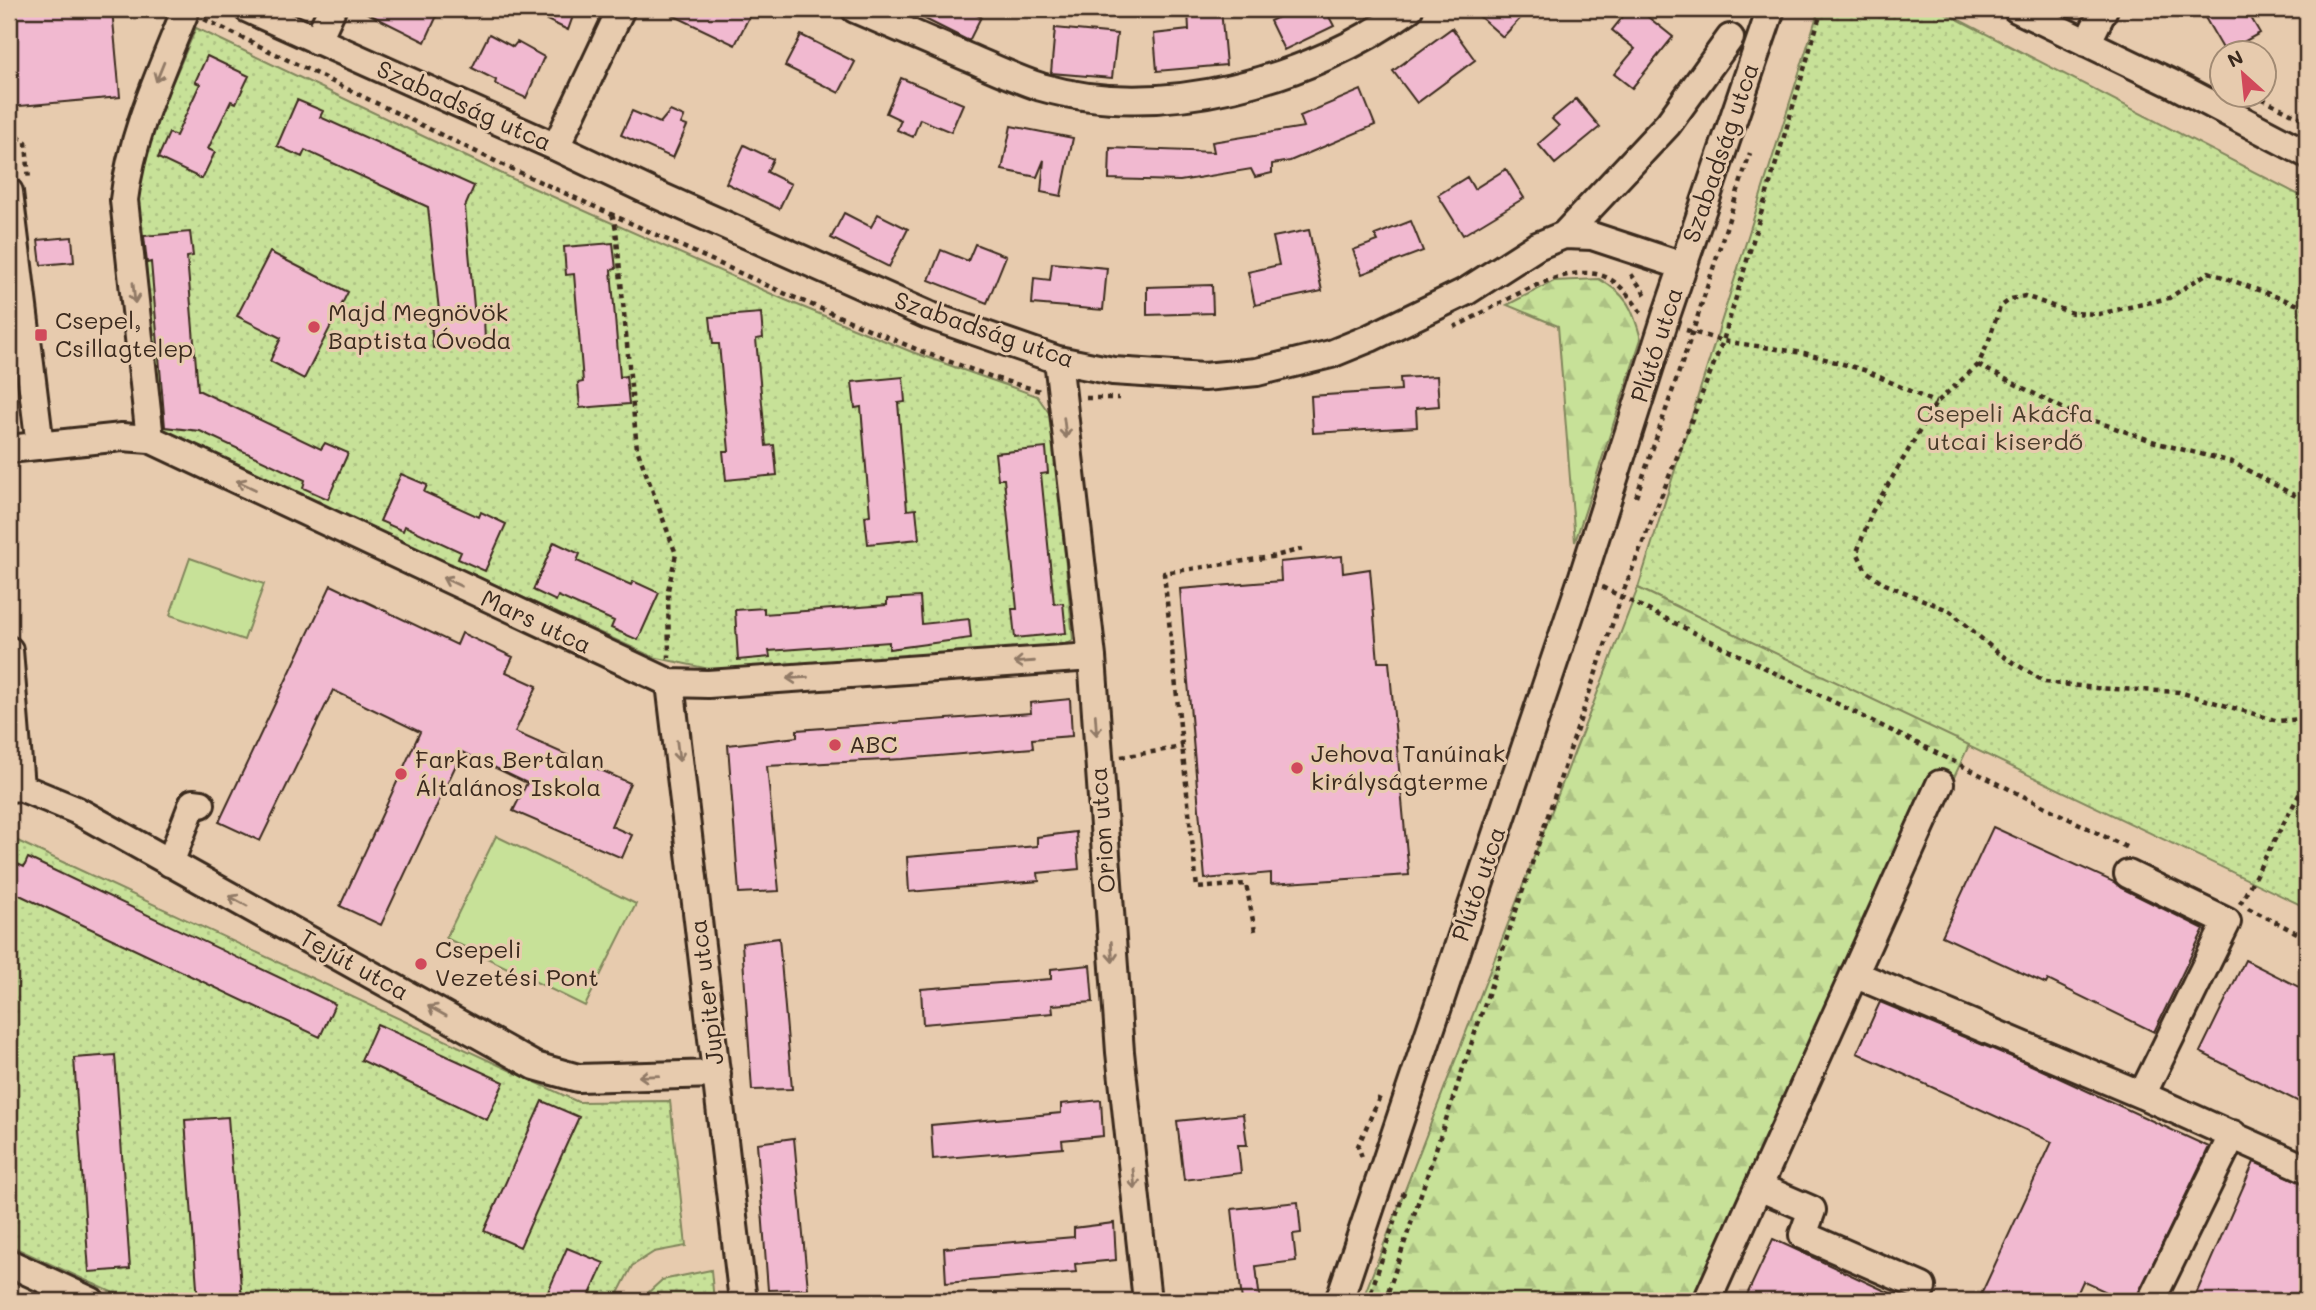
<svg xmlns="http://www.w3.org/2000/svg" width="2316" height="1310" font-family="Mali,sans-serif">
	<defs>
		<pattern id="grass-dots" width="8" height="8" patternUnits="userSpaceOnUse" patternTransform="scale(1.75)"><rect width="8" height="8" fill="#c7e198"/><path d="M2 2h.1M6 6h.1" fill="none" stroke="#acc183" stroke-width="1.8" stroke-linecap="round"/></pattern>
		<pattern id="forest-firs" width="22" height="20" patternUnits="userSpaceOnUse" patternTransform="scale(1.75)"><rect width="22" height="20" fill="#c7e198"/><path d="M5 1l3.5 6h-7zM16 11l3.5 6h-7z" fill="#acc183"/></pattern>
	</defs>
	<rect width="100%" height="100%" fill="#e7cbae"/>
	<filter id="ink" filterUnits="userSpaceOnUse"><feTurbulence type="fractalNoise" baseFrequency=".0143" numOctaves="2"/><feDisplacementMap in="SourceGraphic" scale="14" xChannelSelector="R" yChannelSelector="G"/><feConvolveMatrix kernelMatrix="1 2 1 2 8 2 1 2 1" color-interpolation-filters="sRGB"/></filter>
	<g filter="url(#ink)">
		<path fill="url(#grass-dots)" stroke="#81865b" stroke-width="2" d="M 1819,9 L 1938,9 L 2307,199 L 2307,908 L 1638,588 Z
			M 196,28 L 513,179 L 783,299 L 912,352 L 1037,396 L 1052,417 L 1073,640 L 1060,647 L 714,670 L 653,657 L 156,429 L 134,212 L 138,162 Z
			M 9,837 L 578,1102 L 670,1101 L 686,1246 L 654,1252 L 632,1266 L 614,1301 L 131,1301 L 9,1245 Z
			M 711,1270 L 714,1301 L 639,1301 L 662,1280 Z"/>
		<path fill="url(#forest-firs)" stroke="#81865b" stroke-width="2" d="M 1599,279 C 1627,294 1633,309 1641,339 L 1575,542 L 1558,326 L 1507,305 L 1554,281 Z
			M 1638,588 L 1969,745 L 1712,1301 L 1362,1301 Z"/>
		<path fill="#c7e198" stroke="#81865b" stroke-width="2" d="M 190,558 L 264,584 L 244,640 L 170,615 Z
			M 496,836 L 636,904 L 585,1006 L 446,938 Z"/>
		<path fill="#f1b9d0" stroke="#3b2a1e" stroke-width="2" d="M 37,9 L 112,9 L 120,97 L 9,107 L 9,11 Z
			M 359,9 L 440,9 L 425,42 Z
			M 524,9 L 564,9 L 574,13 L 568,30 Z
			M 660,9 L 753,9 L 735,45 Z
			M 905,9 L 965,9 L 981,17 L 969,41 Z
			M 1188,9 L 1221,9 L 1226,65 L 1157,71 L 1154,34 L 1189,30 Z
			M 1295,9 L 1325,9 L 1334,26 L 1284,50 L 1270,21 Z
			M 1471,9 L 1529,9 L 1503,37 Z
			M 1629,9 L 1638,9 L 1673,37 L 1632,88 L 1614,74 L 1635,49 L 1612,30 Z
			M 2200,9 L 2246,9 L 2260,33 L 2225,52 Z
			M 1055,28 L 1117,34 L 1112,78 L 1051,73 Z
			M 1452,28 L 1475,60 L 1417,103 L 1393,71 Z
			M 489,34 L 513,47 L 517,42 L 544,57 L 526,98 L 495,84 L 496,80 L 472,68 Z
			M 801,35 L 855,62 L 839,93 L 785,66 Z
			M 207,56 L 249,76 L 236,103 L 231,101 L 208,149 L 215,152 L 202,179 L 158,158 L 169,133 L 176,136 L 200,84 L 195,82 Z
			M 901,78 L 963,104 L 951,132 L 920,119 L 913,137 L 897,130 L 901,120 L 886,113 Z
			M 1361,90 L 1375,125 L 1290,161 L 1272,164 L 1272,173 L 1255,177 L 1251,169 L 1180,181 L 1109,179 L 1110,148 L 1214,152 L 1212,142 L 1304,127 L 1300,116 Z
			M 1576,99 L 1600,127 L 1555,164 L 1538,144 L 1559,126 L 1552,119 Z
			M 297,100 L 323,111 L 320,117 L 474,186 L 465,207 L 475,318 L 484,316 L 485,343 L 433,348 L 431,321 L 440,320 L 428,207 L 305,150 L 302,157 L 277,146 Z
			M 632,111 L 660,123 L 670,111 L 684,117 L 681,124 L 687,126 L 673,158 L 621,135 Z
			M 1011,126 L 1073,138 L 1061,196 L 1041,192 L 1044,160 L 1037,177 L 1002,170 Z
			M 744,145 L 773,159 L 767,172 L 791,184 L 779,209 L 726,183 Z
			M 1506,169 L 1524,198 L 1463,235 L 1438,195 L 1467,177 L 1474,189 Z
			M 844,213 L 871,227 L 878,214 L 908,229 L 889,267 L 831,238 Z
			M 1411,221 L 1423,251 L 1362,274 L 1353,250 L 1378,241 L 1375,235 Z
			M 1309,230 L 1322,291 L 1255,305 L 1248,272 L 1279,265 L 1273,237 Z
			M 190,232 L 193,256 L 187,257 L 198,390 L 321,449 L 325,443 L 348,453 L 328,499 L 303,488 L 305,480 L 200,431 L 165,427 L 151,262 L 147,263 L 144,236 Z
			M 72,237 L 74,262 L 41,265 L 38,240 Z
			M 613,243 L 616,269 L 611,270 L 620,377 L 626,376 L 629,404 L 580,408 L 578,383 L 583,382 L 574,274 L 566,275 L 564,247 Z
			M 975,244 L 1006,256 L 987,303 L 929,280 L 941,250 L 968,261 Z
			M 270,252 L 348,292 L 304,379 L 270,361 L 281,338 L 237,316 Z
			M 1052,263 L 1107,268 L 1103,310 L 1032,304 L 1034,278 L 1050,280 Z
			M 1212,285 L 1213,313 L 1147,315 L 1147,287 Z
			M 761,313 L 763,338 L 756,339 L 766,446 L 774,445 L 777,475 L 726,480 L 723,451 L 729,451 L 719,344 L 713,344 L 710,317 Z
			M 1437,376 L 1439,406 L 1416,408 L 1417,427 L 1313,433 L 1311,396 L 1401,390 L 1400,378 Z
			M 903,377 L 905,402 L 898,403 L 907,510 L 916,509 L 919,539 L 868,544 L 865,516 L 870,515 L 861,407 L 855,408 L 852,382 Z
			M 1046,448 L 1048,473 L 1041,474 L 1054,604 L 1063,603 L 1066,633 L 1015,638 L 1012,609 L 1017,609 L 1004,479 L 998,479 L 995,453 Z
			M 401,474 L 427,485 L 424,492 L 479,517 L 481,512 L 506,524 L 485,571 L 458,559 L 461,552 L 405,526 L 403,531 L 380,521 Z
			M 554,542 L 580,554 L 577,561 L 631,585 L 633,581 L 659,593 L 638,640 L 611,628 L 614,621 L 558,596 L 556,601 L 533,590 Z
			M 1342,556 L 1343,573 L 1370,569 L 1378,662 L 1389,662 L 1409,875 L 1271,884 L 1271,873 L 1205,879 L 1180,589 L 1281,581 L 1280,562 Z
			M 331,585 L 457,645 L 462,633 L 513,657 L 506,672 L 537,686 L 515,732 L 630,783 L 611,826 L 632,835 L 622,858 L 513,811 L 527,783 L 462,752 L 381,925 L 340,906 L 420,732 L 333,690 L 260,841 L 219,822 Z
			M 920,597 L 922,624 L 969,619 L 971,638 L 889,649 L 889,642 L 769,651 L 770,657 L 738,660 L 735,610 L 764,608 L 764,614 L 887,605 L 887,599 Z
			M 1070,699 L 1072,736 L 1032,739 L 1033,748 L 903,759 L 767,766 L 779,891 L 739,893 L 728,745 L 797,737 L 797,730 L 1031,713 L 1030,703 Z
			M 1993,827 L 2114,882 L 2121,888 L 2204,929 L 2154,1032 L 2048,980 L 2046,984 L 1942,936 Z
			M 1076,832 L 1079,869 L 1038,873 L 1039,881 L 909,892 L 907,857 L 1037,846 L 1037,837 Z
			M 28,858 L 335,1004 L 320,1037 L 9,890 L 9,860 L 24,867 Z
			M 779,938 L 792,1089 L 752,1090 L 742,943 Z
			M 2245,960 L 2307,991 L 2307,1106 L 2200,1052 Z
			M 1090,965 L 1093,1002 L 1052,1005 L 1053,1013 L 923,1024 L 921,989 L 1051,979 L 1051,969 Z
			M 1880,1002 L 2031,1065 L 2209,1147 L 2135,1301 L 2126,1301 L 2083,1281 L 2074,1301 L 1978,1301 L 2052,1142 L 1857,1053 Z
			M 377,1024 L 504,1082 L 487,1120 L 361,1060 Z
			M 115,1055 L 130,1269 L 89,1272 L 74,1058 Z
			M 1101,1100 L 1103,1136 L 1062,1140 L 1063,1148 L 933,1159 L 931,1125 L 1061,1113 L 1061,1104 Z
			M 542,1101 L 579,1117 L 520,1247 L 484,1231 Z
			M 1243,1114 L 1247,1145 L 1238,1145 L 1241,1173 L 1184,1180 L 1177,1121 Z
			M 228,1117 L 242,1301 L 198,1301 L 185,1120 Z
			M 794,1138 L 808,1289 L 768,1290 L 757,1143 Z
			M 2254,1162 L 2307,1185 L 2307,1301 L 2193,1301 Z
			M 1298,1202 L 1301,1233 L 1293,1234 L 1296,1261 L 1256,1266 L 1260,1301 L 1242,1301 L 1232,1209 Z
			M 1114,1223 L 1116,1260 L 1075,1264 L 1076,1272 L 946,1283 L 944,1248 L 1074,1237 L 1074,1228 Z
			M 1773,1239 L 1907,1301 L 1744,1301 Z
			M 567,1248 L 604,1263 L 587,1301 L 544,1301 Z"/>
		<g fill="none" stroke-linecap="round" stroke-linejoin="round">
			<g stroke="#3b2a1e" stroke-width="32">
				<path id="minor" d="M 248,9 L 556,147 L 653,193 L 928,315 L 1058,360 L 1113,371 L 1204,377 L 1257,372 L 1331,354 L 1370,338 L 1467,291 L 1537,246 L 1564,235 L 1592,236 L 1683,266
					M 855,9 C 892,25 930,41 967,57 C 991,67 1016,79 1041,87 C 1161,122 1311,80 1409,9
					M 2017,9 L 2173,84 L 2307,154
					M 317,41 L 332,9
					M 2087,43 L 2104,9
					M 556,147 L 621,9
					M 9,192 L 40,446
					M 1564,235 L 1668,124 L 1730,38
					M 1058,360 L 1092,657 L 1120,1052 L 1147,1301
					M 150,439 L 124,200 C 132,132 161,72 186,9
					M 9,449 L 122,437 L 150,439 L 670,683 L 708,684 L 1092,657
					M 9,650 L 20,787
					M 670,683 L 743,1301
					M 9,788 L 20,787 L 76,810 L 535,1066 L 578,1078 L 717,1074
					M 170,863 L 193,803 L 201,804
					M 2128,874 L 2227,922 L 2142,1095
					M 1854,974 L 2142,1095 L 2307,1169
					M 1759,1187 L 1812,1210 L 1803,1235 L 1922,1287
					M 9,1263 L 91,1301
					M 1339,1301 L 1582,579 L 1666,316 L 1771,9
					M 1707,1301 L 1940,784
					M 2151,1301 L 2233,1134"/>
			</g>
			<path stroke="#3b2a1e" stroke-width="4.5" stroke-dasharray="5 5" stroke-linecap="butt" d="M 204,19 L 501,164 L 786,294 L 923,352 L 998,379 L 1040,391
				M 2253,94 L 2307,121
				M 9,131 L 26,142 L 29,181
				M 612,214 L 616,229 L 637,449 L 676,554 L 668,590 L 669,658
				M 1631,274 L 1648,298
				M 2307,308 L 2209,272 L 2169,298 L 2099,314 L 2072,313 L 2025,296 L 2011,299 L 2000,307 L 1988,343 L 1978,365 L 1936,403 L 1872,512 L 1857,552 L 1866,571 L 1885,584 L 1950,611 L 1998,653 L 2045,682 L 2096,688 L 2179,692 L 2278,721 L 2302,719 L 2307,715
				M 1454,327 C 1493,310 1557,263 1600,275 C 1619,280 1633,300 1643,316
				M 1686,330 L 1723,341 L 1804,353 L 1864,370 L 1936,403
				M 1978,365 L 2072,413 L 2161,444 L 2232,462 L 2307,502
				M 1086,398 L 1119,398
				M 1636,497 L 1693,331 L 1750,153
				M 1602,587 L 2130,849
				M 1121,757 L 1183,747
				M 2240,904 L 2307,780
				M 2248,908 L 2307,938
				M 1255,931 L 1246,884 L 1197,888 L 1164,573 L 1271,557 L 1302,549
				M 1362,1157 L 1358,1146 L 1381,1094
				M 1368,1301 L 1405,1189
				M 1385,1301 L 1622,595 L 1723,341 L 1822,9"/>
			<use href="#minor" stroke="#e7cbae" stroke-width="26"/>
		</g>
		<defs><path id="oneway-shaft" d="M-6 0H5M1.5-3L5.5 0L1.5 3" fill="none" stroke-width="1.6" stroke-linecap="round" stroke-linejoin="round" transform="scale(1.75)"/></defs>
		<g stroke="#917a66">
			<use href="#oneway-shaft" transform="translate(160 72) rotate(112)"/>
			<use href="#oneway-shaft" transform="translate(134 293) rotate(84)"/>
			<use href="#oneway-shaft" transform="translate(1065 428) rotate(83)"/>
			<use href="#oneway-shaft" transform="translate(246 485) rotate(-155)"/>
			<use href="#oneway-shaft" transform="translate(452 582) rotate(-155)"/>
			<use href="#oneway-shaft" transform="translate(1024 662) rotate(176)"/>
			<use href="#oneway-shaft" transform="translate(797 678) rotate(176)"/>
			<use href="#oneway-shaft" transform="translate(1096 725) rotate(86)"/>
			<use href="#oneway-shaft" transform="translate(678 751) rotate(83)"/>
			<use href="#oneway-shaft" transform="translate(238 901) rotate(-151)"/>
			<use href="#oneway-shaft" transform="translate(1112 952) rotate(86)"/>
			<use href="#oneway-shaft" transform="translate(437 1011) rotate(-151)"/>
			<use href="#oneway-shaft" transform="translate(649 1076) rotate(178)"/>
			<use href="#oneway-shaft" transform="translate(1134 1179) rotate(84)"/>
		</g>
	</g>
	<g fill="#d1495b" stroke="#e7cbae" stroke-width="2.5">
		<circle cx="314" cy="327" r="7"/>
		<rect x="34" y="328" width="14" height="14" rx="3.5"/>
		<circle cx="835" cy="745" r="7"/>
		<circle cx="1297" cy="768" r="7"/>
		<circle cx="401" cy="774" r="7"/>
		<circle cx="421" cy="964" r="7"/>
	</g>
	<g text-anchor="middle" stroke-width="6" stroke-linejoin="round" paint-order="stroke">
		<g font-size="24" fill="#3b2a1e" stroke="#e7cbae">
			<text transform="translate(464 106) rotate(24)" y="8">Szabadság utca</text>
			<text transform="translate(1721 153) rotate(-71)" y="8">Szabadság utca</text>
			<text transform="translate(984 330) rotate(19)" y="8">Szabadság utca</text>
			<text transform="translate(1657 345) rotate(-72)" y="8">Plútó utca</text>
			<text transform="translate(536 622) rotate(25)" y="8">Mars utca</text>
			<text transform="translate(1103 830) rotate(-94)" y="8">Orion utca</text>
			<text transform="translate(1479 884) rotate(-71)" y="8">Plútó utca</text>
			<text transform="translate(354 965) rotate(29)" y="8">Tejút utca</text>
			<text transform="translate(707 992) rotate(-97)" y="8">Jupiter utca</text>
		</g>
		<g font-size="24" fill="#3b2a1e" stroke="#e7cbae" text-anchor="start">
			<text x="328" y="321">Majd Megnövök<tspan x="328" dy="28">Baptista Óvoda</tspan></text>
			<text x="55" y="329">Csepel,<tspan x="55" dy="28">Csillagtelep</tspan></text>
			<text x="849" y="753">ABC</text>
			<text x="1311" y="762">Jehova Tanúinak<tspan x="1311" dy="28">királyságterme</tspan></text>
			<text x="415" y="768">Farkas Bertalan<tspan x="415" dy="28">Általános Iskola</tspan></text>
			<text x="435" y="958">Csepeli<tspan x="435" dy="28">Vezetési Pont</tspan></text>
		</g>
		<g font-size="24" fill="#493c2a" stroke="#e7cbae">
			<text x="2005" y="422">Csepeli Akácfa<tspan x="2005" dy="28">utcai kiserdő</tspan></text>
		</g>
	</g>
	<rect width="2316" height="1310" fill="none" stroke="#e7cbae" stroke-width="35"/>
	<rect x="18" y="18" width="2281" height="1275" fill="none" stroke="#3b2a1e" stroke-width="2.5" filter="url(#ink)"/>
	<g transform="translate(2243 74) rotate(333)"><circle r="33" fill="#e7cbae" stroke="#a28b74" stroke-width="2"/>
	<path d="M0-5L12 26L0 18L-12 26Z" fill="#d1495b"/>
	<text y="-10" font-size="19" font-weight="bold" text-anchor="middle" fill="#3b2a1e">N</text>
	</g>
</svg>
